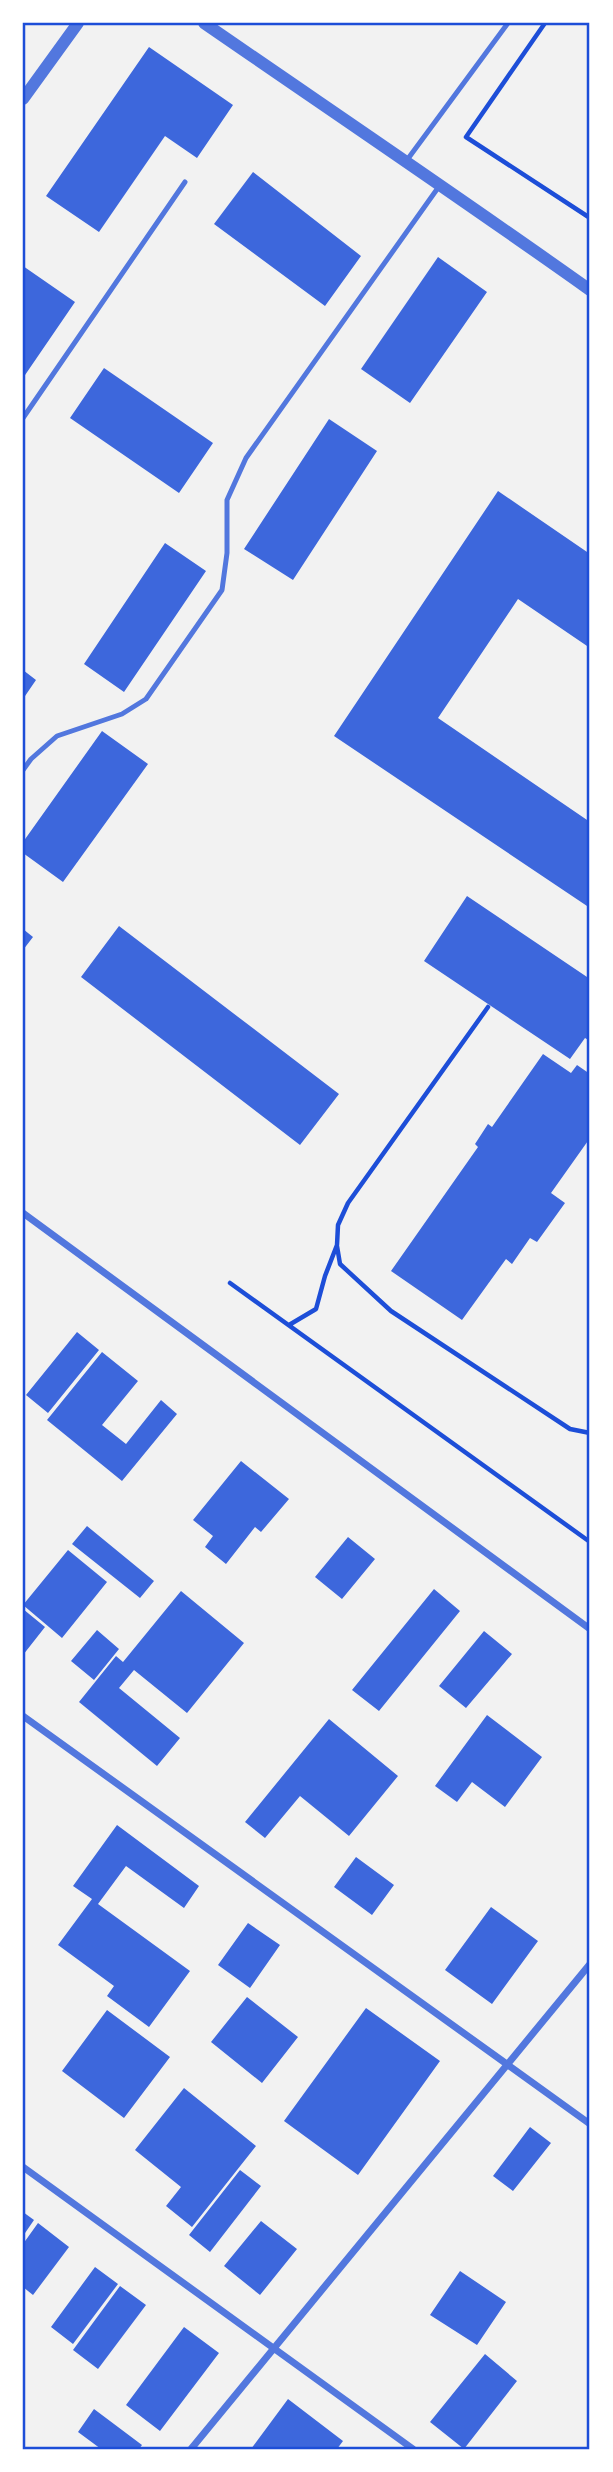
<svg xmlns="http://www.w3.org/2000/svg" width="613" height="2472" font-family="Ubuntu,sans-serif">
	<rect width="100%" height="100%" fill="#f2f2f2"/>
	<path fill="#3d67dc" d="M 149,47 L 233,105 L 197,158 L 165,136 L 99,232 L 46,196 Z
		M 253,172 L 361,256 L 325,306 L 214,224 Z
		M 438,257 L 487,292 L 410,403 L 361,369 Z
		M 23,266 L 75,302 L 23,378 Z
		M 104,368 L 213,443 L 179,493 L 70,418 Z
		M 329,419 L 377,451 L 293,580 L 244,549 Z
		M 498,491 L 590,554 L 590,648 L 518,599 L 438,718 L 590,822 L 590,908 L 334,736 Z
		M 165,543 L 206,571 L 124,692 L 84,664 Z
		M 23,670 L 36,680 L 23,699 Z
		M 102,731 L 148,764 L 63,882 L 23,853 L 23,842 Z
		M 467,896 L 590,979 L 590,1041 L 585,1038 L 570,1059 L 424,961 Z
		M 119,926 L 339,1094 L 300,1145 L 81,977 Z
		M 23,929 L 33,937 L 23,950 Z
		M 543,1054 L 571,1073 L 577,1065 L 590,1074 L 587,1084 L 590,1087 L 590,1138 L 551,1193 L 565,1203 L 537,1242 L 530,1238 L 512,1264 L 506,1259 L 462,1320 L 391,1271 L 478,1147 L 475,1144 L 488,1124 L 492,1127 Z
		M 77,1332 L 99,1350 L 48,1413 L 26,1395 Z
		M 102,1352 L 138,1381 L 102,1425 L 126,1444 L 161,1400 L 177,1414 L 122,1481 L 47,1420 Z
		M 241,1461 L 289,1499 L 261,1532 L 255,1527 L 226,1564 L 205,1547 L 213,1536 L 193,1520 Z
		M 87,1526 L 154,1581 L 140,1598 L 72,1544 Z
		M 348,1537 L 375,1559 L 342,1599 L 315,1577 Z
		M 68,1550 L 107,1582 L 62,1638 L 23,1605 Z
		M 434,1589 L 460,1611 L 379,1711 L 352,1690 Z
		M 181,1591 L 244,1643 L 187,1713 L 134,1670 L 119,1688 L 180,1738 L 157,1766 L 79,1702 L 116,1656 L 123,1662 Z
		M 23,1609 L 45,1627 L 23,1655 Z
		M 97,1630 L 119,1649 L 94,1680 L 71,1661 Z
		M 484,1631 L 512,1654 L 466,1708 L 439,1686 Z
		M 487,1715 L 542,1757 L 505,1807 L 472,1782 L 457,1802 L 435,1786 Z
		M 329,1719 L 398,1776 L 349,1836 L 300,1796 L 265,1838 L 245,1822 Z
		M 117,1825 L 199,1886 L 184,1908 L 126,1866 L 98,1904 L 190,1971 L 149,2027 L 107,1996 L 114,1986 L 58,1945 L 92,1899 L 73,1886 Z
		M 356,1857 L 394,1885 L 372,1915 L 334,1887 Z
		M 491,1907 L 538,1941 L 492,2004 L 445,1970 Z
		M 248,1923 L 280,1945 L 250,1988 L 218,1965 Z
		M 247,1997 L 298,2037 L 262,2083 L 211,2042 Z
		M 366,2008 L 440,2061 L 358,2175 L 284,2121 Z
		M 107,2010 L 170,2057 L 124,2118 L 62,2071 Z
		M 184,2088 L 256,2146 L 192,2227 L 166,2206 L 181,2187 L 135,2150 Z
		M 530,2127 L 551,2143 L 513,2191 L 493,2176 Z
		M 240,2170 L 261,2186 L 210,2252 L 189,2235 Z
		M 23,2212 L 34,2220 L 23,2236 Z
		M 261,2221 L 297,2249 L 260,2295 L 224,2266 Z
		M 38,2223 L 69,2247 L 33,2295 L 23,2287 L 23,2244 Z
		M 95,2267 L 118,2284 L 73,2344 L 51,2327 Z
		M 460,2271 L 506,2302 L 477,2345 L 430,2315 Z
		M 120,2286 L 146,2305 L 98,2369 L 73,2350 Z
		M 184,2327 L 219,2353 L 160,2431 L 126,2405 Z
		M 485,2354 L 517,2381 L 464,2449 L 430,2422 Z
		M 288,2399 L 343,2441 L 337,2449 L 251,2449 Z
		M 94,2409 L 142,2445 L 139,2449 L 101,2449 L 78,2432 Z"/>
	<g fill="none" stroke-linecap="round" stroke-linejoin="round">
		<path stroke="#1d4ed8" stroke-width="4.5" d="M 545,23 L 466,137 L 590,218
			M 337,1246 L 340,1264 L 391,1311 L 570,1429 L 590,1433
			M 230,1283 L 590,1542
			M 289,1325 L 316,1309 L 325,1276 L 337,1245 L 338,1225 L 348,1203 L 488,1007"/>
		<path stroke="#5277de" stroke-width="5" d="M 407,160 L 508,23
			M 23,418 L 185,182
			M 23,770 L 31,759 L 57,736 L 122,714 L 146,699 L 222,590 L 227,553 L 227,500 L 246,458 L 440,185"/>
		<path stroke="#5277de" stroke-width="7" d="M 23,1213 L 590,1629
			M 23,1716 L 590,2124
			M 23,2167 L 413,2449
			M 191,2449 L 590,1964"/>
		<path stroke="#5277de" stroke-width="12" d="M 204,23 C 333,112 462,199 590,290
			M 23,99 L 78,23"/>
	</g>
	<rect width="613" height="2472" fill="none" stroke="#ffffff" stroke-width="49"/>
	<rect x="24" y="24" width="564" height="2424" fill="none" stroke="#1d4ed8" stroke-width="2.5"/>
</svg>
